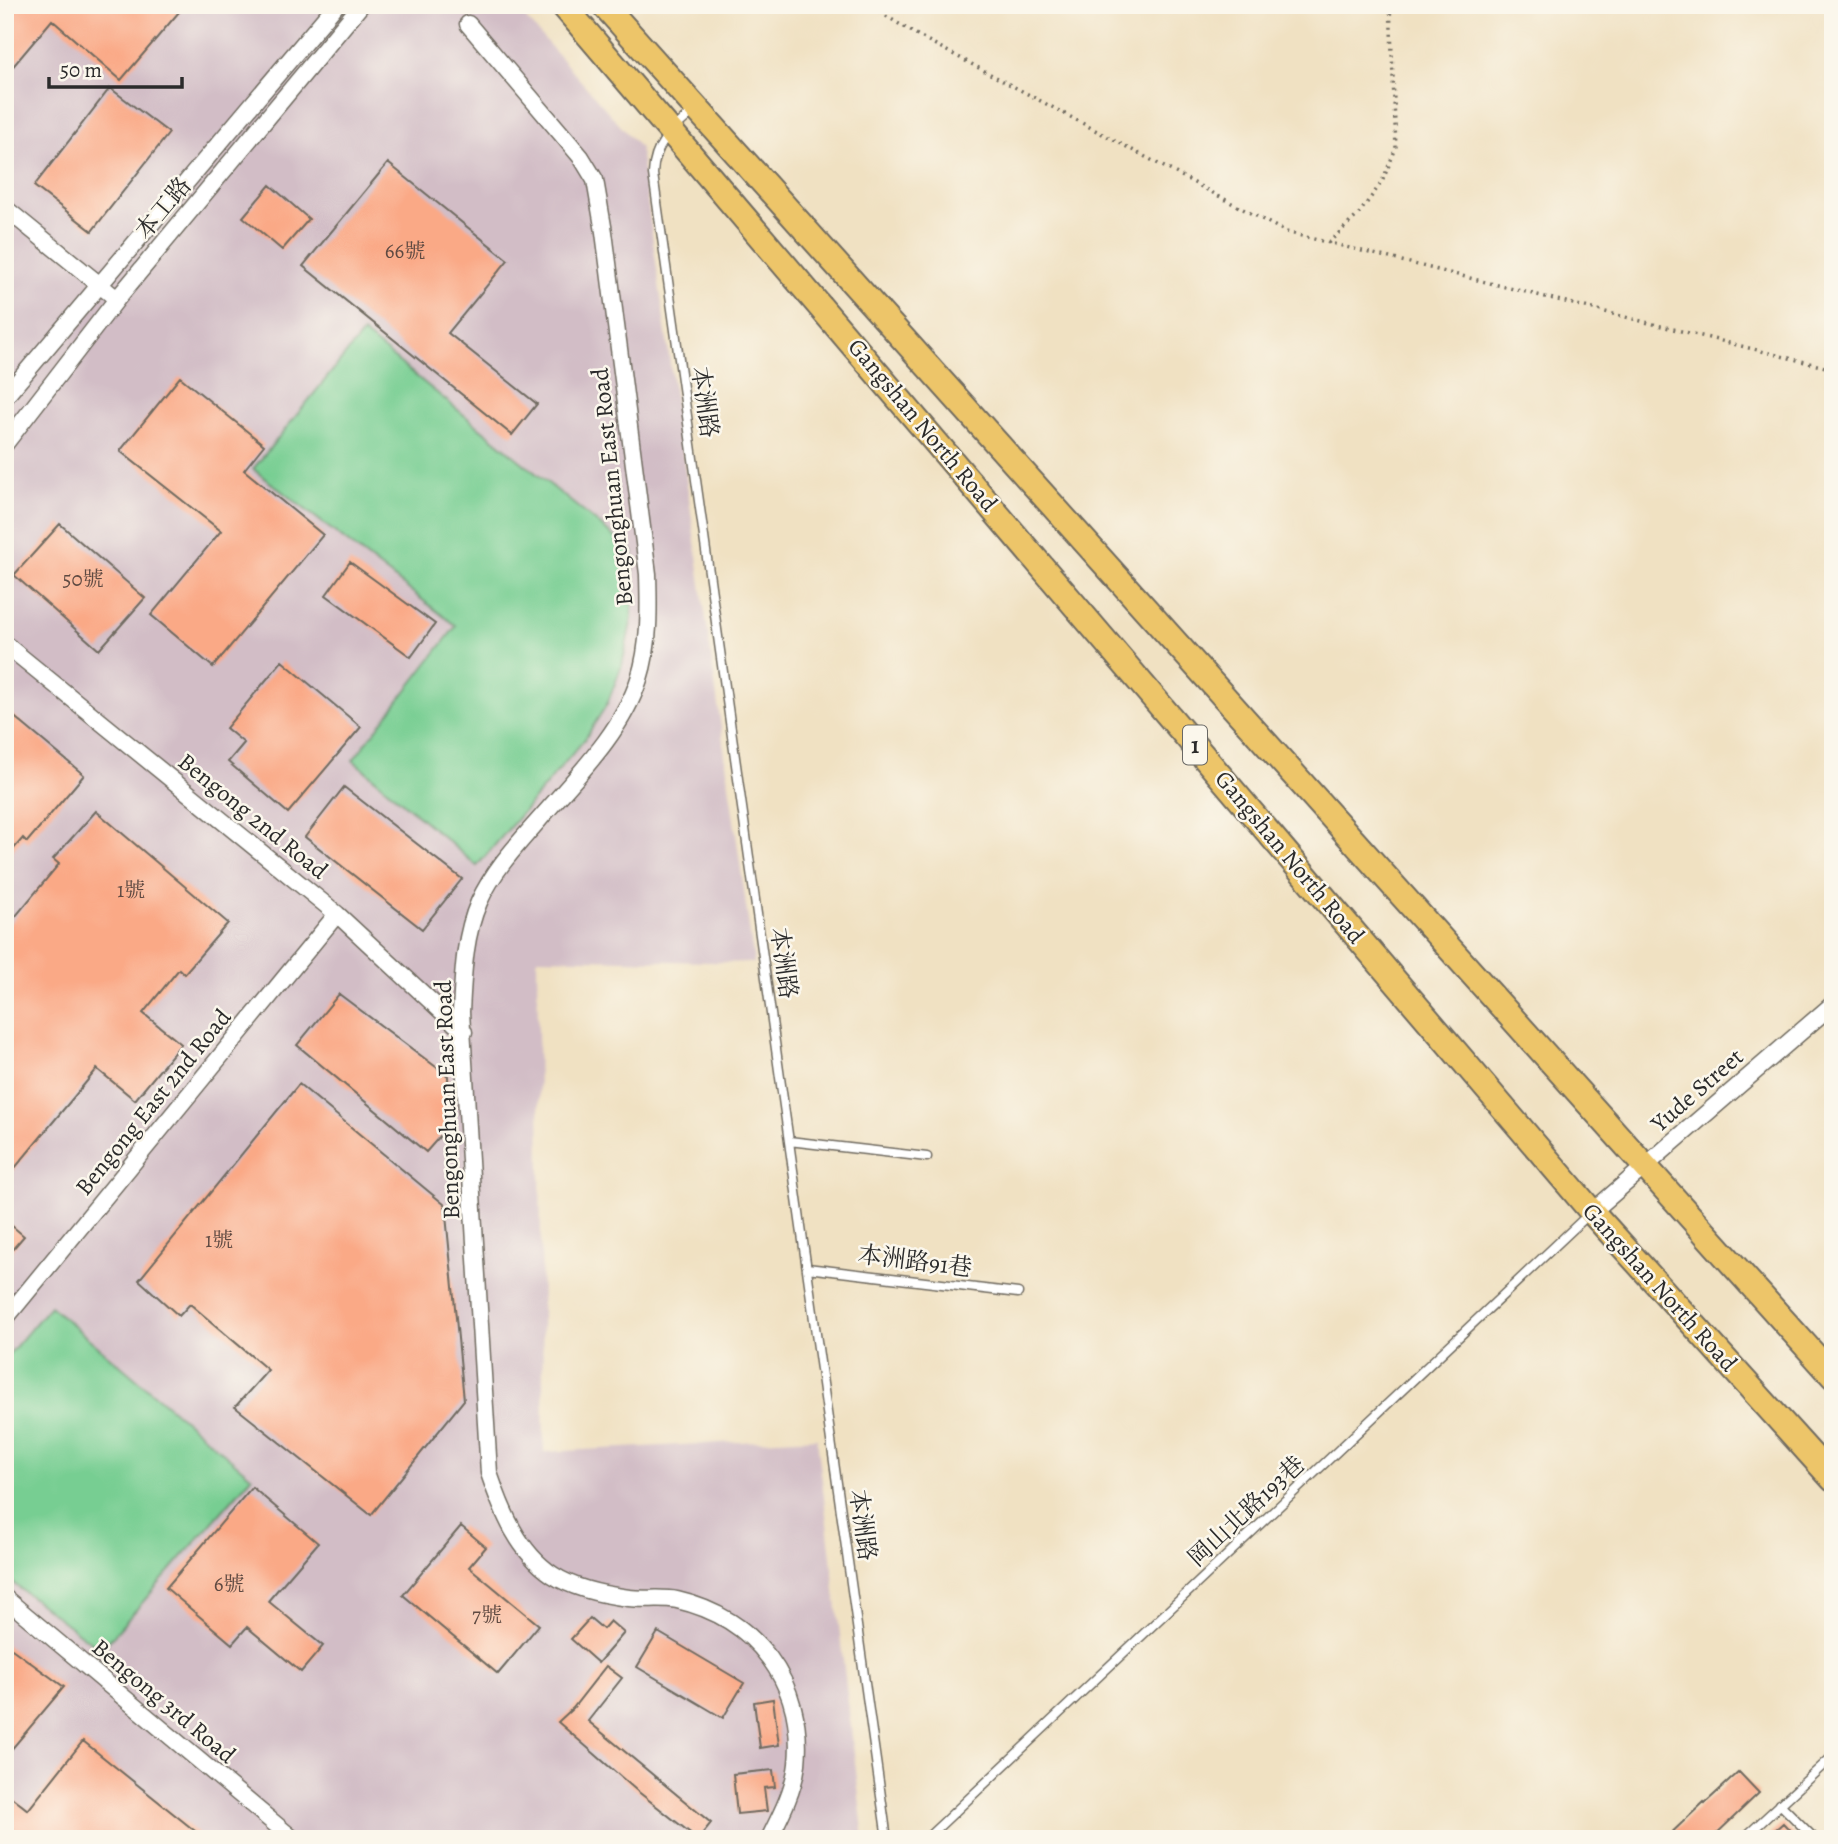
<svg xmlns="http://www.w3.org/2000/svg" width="1838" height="1844" font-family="Alegreya,'Noto Serif TC',serif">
	<rect width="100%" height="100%" fill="#fbf7ec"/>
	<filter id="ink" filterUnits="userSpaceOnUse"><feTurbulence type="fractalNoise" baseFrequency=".0143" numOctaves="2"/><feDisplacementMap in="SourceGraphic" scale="14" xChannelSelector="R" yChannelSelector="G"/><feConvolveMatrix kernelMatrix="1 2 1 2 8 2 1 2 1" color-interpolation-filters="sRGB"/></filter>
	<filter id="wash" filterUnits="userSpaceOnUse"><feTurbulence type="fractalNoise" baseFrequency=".00686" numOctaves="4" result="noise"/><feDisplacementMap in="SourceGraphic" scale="28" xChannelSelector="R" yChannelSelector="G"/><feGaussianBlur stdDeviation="1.57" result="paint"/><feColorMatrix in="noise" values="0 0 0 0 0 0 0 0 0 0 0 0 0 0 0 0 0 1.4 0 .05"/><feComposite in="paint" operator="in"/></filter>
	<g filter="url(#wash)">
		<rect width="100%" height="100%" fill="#f0e1c2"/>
		<path fill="#d2bdc6" d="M 5,5 L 514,5 L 640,148 L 754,963 L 537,958 L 544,1452 L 817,1438 L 864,1839 L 5,1839 Z"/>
		<path fill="#77ce92" stroke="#517c5e" stroke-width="2" d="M 363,333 L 633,552 L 632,618 L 622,665 L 607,704 L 585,739 L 477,866 L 353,760 L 456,626 L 253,469 Z
			M 50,1306 L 252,1477 L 101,1650 L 5,1577 L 5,1359 Z"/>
		<g id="blocks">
			<path fill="#faa986" d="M 5,5 L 185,5 L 121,80 L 52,20 L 5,76 Z
				M 110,88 L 169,133 L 92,231 L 34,186 Z
				M 388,163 L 508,260 L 448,333 L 537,404 L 512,435 L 303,266 Z
				M 270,185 L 309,219 L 282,250 L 243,217 Z
				M 180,377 L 264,445 L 244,470 L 323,535 L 213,667 L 151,615 L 221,531 L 120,451 Z
				M 60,524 L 145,598 L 99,650 L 14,575 Z
				M 350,562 L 435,624 L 411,657 L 326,595 Z
				M 282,661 L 361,727 L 288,813 L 228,762 L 244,743 L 226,728 Z
				M 5,709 L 84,775 L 27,842 L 23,838 L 5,859 Z
				M 344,787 L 462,879 L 422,929 L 305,837 Z
				M 96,811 L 228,923 L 184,974 L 179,969 L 143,1013 L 181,1044 L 135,1100 L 97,1069 L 5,1180 L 5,929 L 59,864 L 53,859 Z
				M 339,994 L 448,1076 L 449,1126 L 426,1152 L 297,1045 Z
				M 299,1084 L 445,1205 L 464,1400 L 371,1515 L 235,1407 L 268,1370 L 190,1304 L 179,1316 L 139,1280 Z
				M 5,1220 L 24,1236 L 5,1258 Z
				M 252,1487 L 318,1543 L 268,1601 L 323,1646 L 301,1672 L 247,1627 L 232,1644 L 166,1588 Z
				M 461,1526 L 486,1547 L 469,1567 L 539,1625 L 498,1674 L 403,1595 Z
				M 590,1618 L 603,1629 L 610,1621 L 624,1633 L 598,1663 L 571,1639 Z
				M 658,1632 L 744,1683 L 723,1718 L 637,1667 Z
				M 5,1644 L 64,1687 L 5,1757 Z
				M 606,1666 L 622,1678 L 588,1721 L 711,1823 L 698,1839 L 636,1790 L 558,1722 L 573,1708 Z
				M 773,1699 L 779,1745 L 760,1748 L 754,1702 Z
				M 83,1741 L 205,1839 L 5,1839 L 5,1792 L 28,1810 Z
				M 773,1770 L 775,1787 L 764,1788 L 767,1811 L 737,1814 L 733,1774 Z
				M 1739,1772 L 1759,1793 L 1711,1839 L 1665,1839 L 1704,1802 L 1705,1803 Z
				M 1783,1823 L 1798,1839 L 1765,1839 Z"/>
		</g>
	</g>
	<g filter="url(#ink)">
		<use href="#blocks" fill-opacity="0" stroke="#706b60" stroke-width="2"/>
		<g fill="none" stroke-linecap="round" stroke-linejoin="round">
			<g stroke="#706b60" stroke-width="11">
				<path id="lane" d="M 695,110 C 673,129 654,143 653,174 L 887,1839
					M 789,1141 L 927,1157
					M 807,1268 L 1018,1293
					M 1780,1804 L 1815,1839
					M 926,1839 L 1589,1214
					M 1743,1839 L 1833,1756"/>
			</g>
			<g stroke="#706b60" stroke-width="19">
				<path id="street" d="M 468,24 L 581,157 L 595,180 L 604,232 L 648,574 C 649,609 650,645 639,679 C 622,733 574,779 538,821 C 516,846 493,871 479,902 C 464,936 463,975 461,1012 L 489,1473 C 502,1511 518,1552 553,1575 C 573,1588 605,1595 629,1598 C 645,1600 662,1597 677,1600 C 756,1618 805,1683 797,1764 C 794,1790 781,1815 769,1839
					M 5,208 L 117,299
					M 5,397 L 336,5
					M 5,444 L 117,299 L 361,5
					M 5,644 L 337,914 L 464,1032
					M 1592,1212 L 1833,1004
					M 5,1319 L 337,914
					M 5,1598 L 293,1839"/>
			</g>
			<g stroke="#706b60" stroke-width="28">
				<path id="primary" d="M 563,5 L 1592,1212 L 1833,1479
					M 604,5 L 1833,1376"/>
			</g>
			<path stroke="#706b60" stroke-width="3.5" stroke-dasharray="2 5" stroke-linecap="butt" d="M 868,5 L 919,36 L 1286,232 L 1833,369
				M 1328,243 L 1358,215 L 1382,182 L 1396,148 L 1390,5"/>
			<use href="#lane" stroke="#fff" stroke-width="8"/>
			<use href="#street" stroke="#fff" stroke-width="16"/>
			<use href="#primary" stroke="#edc569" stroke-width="24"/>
		</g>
	</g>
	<g text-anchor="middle" stroke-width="5" stroke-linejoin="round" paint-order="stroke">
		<g font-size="21" fill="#5f4a42">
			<text x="405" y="258">66號</text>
			<text x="83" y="586">50號</text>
			<text x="131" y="897">1號</text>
			<text x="219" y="1247">1號</text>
			<text x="229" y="1591">6號</text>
			<text x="487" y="1622">7號</text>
		</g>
		<rect fill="#fbf7ec" stroke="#696865" stroke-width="2" x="1183" y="725.5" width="24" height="39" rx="5"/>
		<g font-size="23" font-weight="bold" fill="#2b2b2b">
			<text x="1195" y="753">1</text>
		</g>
		<g font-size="24" fill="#2b2b2b" stroke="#fbf7ec">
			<text transform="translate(163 208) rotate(-50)" y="8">本工路</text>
			<text transform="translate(705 402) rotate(82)" y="8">本洲路</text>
			<text transform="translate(923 425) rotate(50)" y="8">Gangshan North Road</text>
			<text transform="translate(612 487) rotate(-96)" y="8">Bengonghuan East Road</text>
			<text transform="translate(253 816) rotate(39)" y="8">Bengong 2nd Road</text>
			<text transform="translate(1290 857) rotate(50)" y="8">Gangshan North Road</text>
			<text transform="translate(784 963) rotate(82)" y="8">本洲路</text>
			<text transform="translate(1697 1090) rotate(-41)" y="8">Yude Street</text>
			<text transform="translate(447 1100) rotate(-92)" y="8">Bengonghuan East Road</text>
			<text transform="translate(153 1102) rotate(-51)" y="8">Bengong East 2nd Road</text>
			<text transform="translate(915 1261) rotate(7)" y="8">本洲路91巷</text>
			<text transform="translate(1660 1287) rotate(48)" y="8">Gangshan North Road</text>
			<text transform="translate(1246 1511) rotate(-43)" y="8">岡山北路193巷</text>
			<text transform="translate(863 1525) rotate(82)" y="8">本洲路</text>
			<text transform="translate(164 1701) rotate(40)" y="8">Bengong 3rd Road</text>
		</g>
	</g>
	<rect width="1838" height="1844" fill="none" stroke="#fbf7ec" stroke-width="28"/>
	<path d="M49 77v10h133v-10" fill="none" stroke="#2b2b2b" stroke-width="3.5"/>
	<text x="60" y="77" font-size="21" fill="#2b2b2b" stroke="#fbf7ec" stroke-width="5" paint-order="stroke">50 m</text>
</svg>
